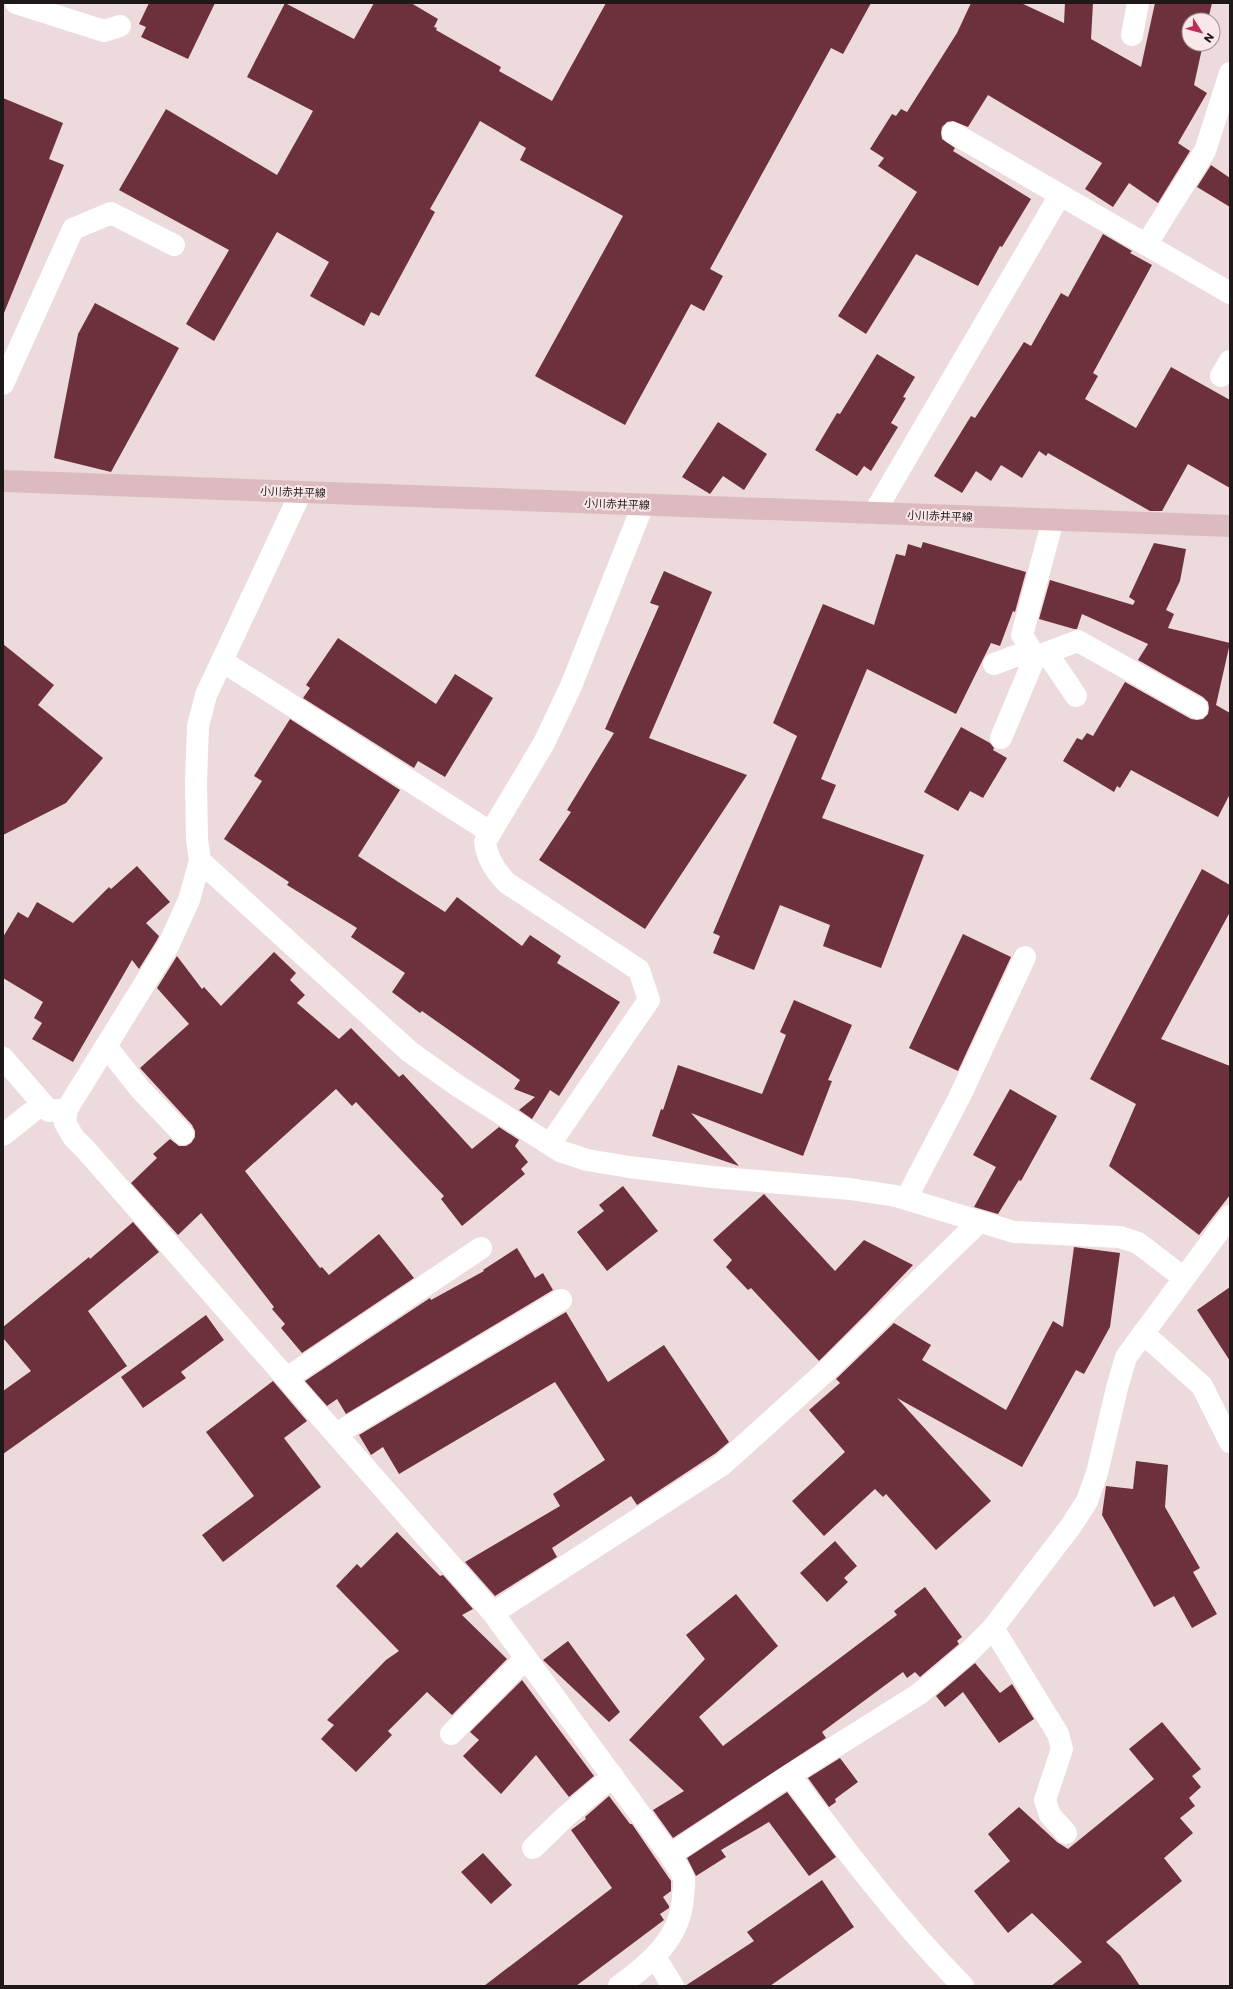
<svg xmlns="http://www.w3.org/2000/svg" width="1233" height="1989" font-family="Poppins,'Noto Sans JP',sans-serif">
	<rect width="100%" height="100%" fill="#eddadc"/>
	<path fill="#6d313e" d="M 149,3 L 215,3 L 188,59 L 141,37 L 146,27 L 139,24 Z
		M 285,3 L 354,39 L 374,3 L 411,3 L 438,19 L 434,27 L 437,28 L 436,30 L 501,67 L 499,71 L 552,101 L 606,3 L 871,3 L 843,54 L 831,48 L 710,269 L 723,276 L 704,311 L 691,304 L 625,425 L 535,376 L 623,216 L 520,160 L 526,148 L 480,121 L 430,209 L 435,212 L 379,316 L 371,312 L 364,326 L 310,296 L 329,262 L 277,232 L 214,341 L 186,324 L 229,250 L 119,190 L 166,109 L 277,175 L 313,111 L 247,77 Z
		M 971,3 L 1021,3 L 1064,23 L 1065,3 L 1093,3 L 1091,39 L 1141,67 L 1155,3 L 1212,3 L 1208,20 L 1189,20 L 1189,44 L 1203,44 L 1194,85 L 1207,93 L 1178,143 L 1190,151 L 1158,203 L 1129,183 L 1113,207 L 1085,189 L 1102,163 L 988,95 L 968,127 L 953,121 L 947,122 L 942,127 L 941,133 L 942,139 L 955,148 L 953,151 L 1031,199 L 1002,247 L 1000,246 L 978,286 L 916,254 L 866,334 L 838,316 L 917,192 L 878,166 L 884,158 L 870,149 L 892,114 L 896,116 L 901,109 L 907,112 L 957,33 Z
		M 3,98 L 63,123 L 49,159 L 64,165 L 4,313 Z
		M 1211,165 L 1230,178 L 1230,207 L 1197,187 Z
		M 1103,234 L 1132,251 L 1130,253 L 1152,265 L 1093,373 L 1098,376 L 1085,399 L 1136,428 L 1171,367 L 1230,400 L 1230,488 L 1188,464 L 1162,511 L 1150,511 L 1048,453 L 1046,456 L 1039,451 L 1022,478 L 1001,465 L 991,481 L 976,471 L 962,493 L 934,476 L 971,416 L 975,418 L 1024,342 L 1031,346 L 1061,293 L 1068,297 Z
		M 95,303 L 179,348 L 111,472 L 54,458 L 78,334 Z
		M 877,354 L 915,377 L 903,397 L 906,398 L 891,423 L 898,427 L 871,471 L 864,466 L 857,476 L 815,450 L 837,413 L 840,414 Z
		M 718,422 L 767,454 L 744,490 L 723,476 L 710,494 L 682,477 Z
		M 923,542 L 1026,572 L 1015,612 L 1013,611 L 1000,646 L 991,643 L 956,714 L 867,669 L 821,779 L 836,785 L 822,818 L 924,855 L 881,968 L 823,946 L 830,925 L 780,905 L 754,970 L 713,953 L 720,936 L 713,933 L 797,736 L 773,723 L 823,604 L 874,625 L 896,554 L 905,556 L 908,544 L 921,548 Z
		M 1154,543 L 1186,549 L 1180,581 L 1166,610 L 1174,614 L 1168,628 L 1230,643 L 1216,705 L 1230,713 L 1230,794 L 1218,817 L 1131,770 L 1120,788 L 1117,786 L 1114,792 L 1063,761 L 1077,738 L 1082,740 L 1087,733 L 1093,736 L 1125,682 L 1191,719 L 1197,720 L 1203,719 L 1208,714 L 1209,708 L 1208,702 L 1203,697 L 1138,660 L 1148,644 L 1082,614 L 1077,629 L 1074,629 L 1039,619 L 1050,580 L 1133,605 L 1135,601 L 1129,597 Z
		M 664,571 L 712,592 L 649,738 L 747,775 L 645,929 L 539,860 L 571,812 L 567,810 L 614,733 L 605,729 L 659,606 L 650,603 Z
		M 338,638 L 436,704 L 455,674 L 493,698 L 445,777 L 418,761 L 414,768 L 303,698 L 310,688 L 306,685 Z
		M 3,644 L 54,685 L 38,705 L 103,758 L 66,803 L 3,835 Z
		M 290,719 L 400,790 L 358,856 L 445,912 L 457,897 L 522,946 L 530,935 L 561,956 L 557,963 L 620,1002 L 559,1096 L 550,1090 L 532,1119 L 519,1110 L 535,1097 L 514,1089 L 520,1080 L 422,1011 L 420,1013 L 392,992 L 405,973 L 351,937 L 357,928 L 287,885 L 289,882 L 224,839 L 262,781 L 254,776 Z
		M 961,727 L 990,743 L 994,748 L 993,750 L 1007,758 L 983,798 L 970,791 L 958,811 L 924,792 Z
		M 137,866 L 170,902 L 146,923 L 159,936 L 157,940 L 139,969 L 132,960 L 73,1062 L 32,1039 L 42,1023 L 34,1018 L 43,1002 L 3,978 L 3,937 L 18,912 L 28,918 L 37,902 L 73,923 L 109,887 L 111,889 Z
		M 1202,869 L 1230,885 L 1230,912 L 1161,1039 L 1230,1066 L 1230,1195 L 1199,1235 L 1109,1166 L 1136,1104 L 1090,1079 Z
		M 963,934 L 1011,957 L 958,1071 L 909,1048 Z
		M 274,952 L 296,973 L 290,980 L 305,995 L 297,1003 L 339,1039 L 351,1028 L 399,1077 L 403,1074 L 472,1149 L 499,1127 L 519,1140 L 515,1146 L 528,1162 L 521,1169 L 525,1174 L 462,1226 L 441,1199 L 444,1196 L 356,1102 L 352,1106 L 336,1089 L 325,1099 L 245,1171 L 320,1268 L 322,1267 L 329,1275 L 379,1234 L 414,1278 L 302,1353 L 281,1328 L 285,1324 L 272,1309 L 274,1307 L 201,1213 L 178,1235 L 131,1183 L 157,1158 L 153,1154 L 170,1139 L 179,1146 L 186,1146 L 191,1143 L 195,1137 L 195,1131 L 192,1125 L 140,1068 L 189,1024 L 157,988 L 177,956 L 202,989 L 204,987 L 221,1006 Z
		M 794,1000 L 852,1025 L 828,1080 L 832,1081 L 803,1156 L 691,1113 L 739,1166 L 652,1136 L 661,1109 L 663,1110 L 678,1065 L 762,1094 L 786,1035 L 780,1032 Z
		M 1010,1089 L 1057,1116 L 1021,1181 L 1019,1180 L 998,1214 L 974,1207 L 996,1167 L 973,1155 Z
		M 623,1186 L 658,1231 L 607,1271 L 577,1232 L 604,1211 L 599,1205 Z
		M 764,1194 L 835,1271 L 864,1240 L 913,1265 L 871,1309 L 819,1361 L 751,1288 L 748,1290 L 726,1267 L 732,1260 L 713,1240 Z
		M 133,1222 L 159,1252 L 88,1311 L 127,1366 L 3,1454 L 3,1391 L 31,1371 L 3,1338 L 3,1327 L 89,1257 L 90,1259 Z
		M 1074,1247 L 1120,1253 L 1110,1327 L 1084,1374 L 1076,1370 L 1022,1467 L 897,1398 L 991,1501 L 936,1550 L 886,1494 L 883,1497 L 875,1489 L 824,1536 L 792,1501 L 845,1452 L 809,1410 L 840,1383 L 836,1379 L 894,1323 L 931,1345 L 922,1360 L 1006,1410 L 1053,1321 L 1063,1327 Z
		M 517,1248 L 535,1278 L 543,1273 L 553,1290 L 346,1414 L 337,1399 L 327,1406 L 305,1381 L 430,1298 L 431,1300 L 484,1271 L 483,1270 Z
		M 1230,1287 L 1230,1361 L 1197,1310 Z
		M 566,1312 L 608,1382 L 664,1345 L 729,1442 L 716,1453 L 637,1505 L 631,1496 L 552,1548 L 557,1557 L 495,1596 L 465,1562 L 560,1506 L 553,1494 L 605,1460 L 555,1382 L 399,1474 L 383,1447 L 371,1455 L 359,1435 Z
		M 206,1315 L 224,1340 L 181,1372 L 186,1378 L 143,1408 L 121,1377 Z
		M 273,1381 L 307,1421 L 284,1438 L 321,1487 L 223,1562 L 202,1535 L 254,1496 L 206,1432 Z
		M 1136,1461 L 1168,1465 L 1165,1507 L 1200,1568 L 1193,1572 L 1217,1614 L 1192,1628 L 1174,1596 L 1154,1607 L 1102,1515 L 1106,1486 L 1133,1489 Z
		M 397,1532 L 440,1576 L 443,1575 L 473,1609 L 462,1615 L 507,1659 L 452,1715 L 427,1692 L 388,1731 L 392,1735 L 356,1772 L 321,1739 L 334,1725 L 327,1720 L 386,1660 L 399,1651 L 336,1586 L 357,1564 L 361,1568 Z
		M 835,1541 L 857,1566 L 844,1578 L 848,1582 L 827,1602 L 800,1573 Z
		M 925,1587 L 962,1637 L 957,1641 L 959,1644 L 920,1677 L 915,1672 L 907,1678 L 903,1672 L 822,1732 L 826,1738 L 673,1838 L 653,1810 L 684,1791 L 629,1740 L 705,1659 L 686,1635 L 736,1594 L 778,1646 L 699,1717 L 723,1746 L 897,1615 L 894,1611 Z
		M 568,1641 L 620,1712 L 609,1722 L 543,1660 Z
		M 975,1663 L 1000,1693 L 1012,1684 L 1034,1719 L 999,1743 L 963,1692 L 945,1707 L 936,1696 Z
		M 522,1680 L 594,1776 L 569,1797 L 536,1755 L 501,1794 L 463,1756 L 479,1740 L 470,1732 Z
		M 1162,1722 L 1201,1769 L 1192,1776 L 1201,1787 L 1189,1798 L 1195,1806 L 1180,1818 L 1193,1833 L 1164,1858 L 1182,1881 L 1106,1942 L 1120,1955 L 1140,1986 L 1051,1986 L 1082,1962 L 1032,1913 L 1008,1933 L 974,1891 L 1010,1861 L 988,1834 L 1019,1807 L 1057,1842 L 1068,1849 L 1154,1779 L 1129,1749 Z
		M 840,1758 L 858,1782 L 835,1799 L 836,1802 L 829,1807 L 808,1778 Z
		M 787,1792 L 836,1857 L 809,1876 L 769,1822 L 721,1850 L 726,1857 L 696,1876 L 687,1858 Z
		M 609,1796 L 630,1824 L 632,1824 L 671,1881 L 671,1891 L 663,1897 L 669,1906 L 669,1908 L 660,1914 L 664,1920 L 576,1986 L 484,1986 L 612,1888 L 571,1830 L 586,1819 L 585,1817 Z
		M 483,1853 L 512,1885 L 491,1904 L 461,1872 Z
		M 822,1880 L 854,1927 L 770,1986 L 685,1986 L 754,1941 L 747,1932 Z"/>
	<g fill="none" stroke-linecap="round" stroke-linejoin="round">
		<path stroke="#fff" stroke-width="22" d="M 16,3 L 104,31 L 120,26
			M 1132,35 L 1138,3
			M 953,133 L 1230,293
			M 1146,245 L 1205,151 L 1230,73
			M 1221,376 L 1230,361
			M 3,384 L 73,229 L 111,213 L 174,245
			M 301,492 L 206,695 L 198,726 L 196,781 L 197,839 L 200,861 L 189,900 L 168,946 L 67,1109 L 65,1123 L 74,1138 L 85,1149 L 493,1613 L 670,1855 L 790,1775 L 919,1694 L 969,1652 L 993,1628 L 1071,1526 L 1087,1501 L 1097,1473 L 1117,1388 L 1126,1357 L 1230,1216
			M 874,513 L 1060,195
			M 1047,653 L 1076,696
			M 1035,657 L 1078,641 L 1197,708
			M 222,661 L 490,832
			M 994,664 L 1031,650
			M 1001,738 L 1035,657 L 1022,635 L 1053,520
			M 200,861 L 410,1052 L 458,1086 L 560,1151 L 587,1160 L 629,1167 L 712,1177 L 850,1189 L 896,1196 L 1014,1232 L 1120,1237 L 1138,1243 L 1184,1278
			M 106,1046 L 140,1089 L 183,1134
			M 3,1058 L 49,1111 L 67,1109
			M 3,1135 L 42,1104
			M 550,1144 L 649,1000 L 639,970 L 507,883 C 495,871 487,859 485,842 L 544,743 L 571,686 L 643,505
			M 906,1199 L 960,1096 L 1025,957
			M 1143,1333 L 1202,1386 L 1230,1442
			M 287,1378 L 481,1248
			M 336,1434 L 561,1300
			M 493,1613 L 722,1465 L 825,1372 L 979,1222
			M 993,1628 L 1058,1734 L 1062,1749 L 1045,1800 L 1050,1815 L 1066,1833
			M 451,1734 L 526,1658
			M 790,1775 C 844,1849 899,1921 963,1986
			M 533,1848 L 565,1817 L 613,1776
			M 655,1957 L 673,1986
			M 619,1986 C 650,1964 681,1937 683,1897 C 683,1892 685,1884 684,1879 C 682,1871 674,1862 670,1855"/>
		<path stroke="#dcbbc0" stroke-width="22" d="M 3,481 L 1230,526"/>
	</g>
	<g text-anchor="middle" stroke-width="4" stroke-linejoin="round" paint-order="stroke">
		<g font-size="11" fill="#1f1819" stroke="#fae7e9">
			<text transform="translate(293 492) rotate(2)" y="4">小川赤井平線</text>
			<text transform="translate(617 504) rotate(2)" y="4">小川赤井平線</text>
			<text transform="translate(940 516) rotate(2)" y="4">小川赤井平線</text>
		</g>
	</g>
	<rect width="1233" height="1989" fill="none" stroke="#1f1819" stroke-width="8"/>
	<g transform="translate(1201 32) rotate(126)"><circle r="19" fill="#fae7e9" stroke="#a29496"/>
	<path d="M0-3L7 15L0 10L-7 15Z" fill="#bb2c57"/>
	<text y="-6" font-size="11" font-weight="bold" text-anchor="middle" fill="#1f1819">N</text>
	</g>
</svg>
